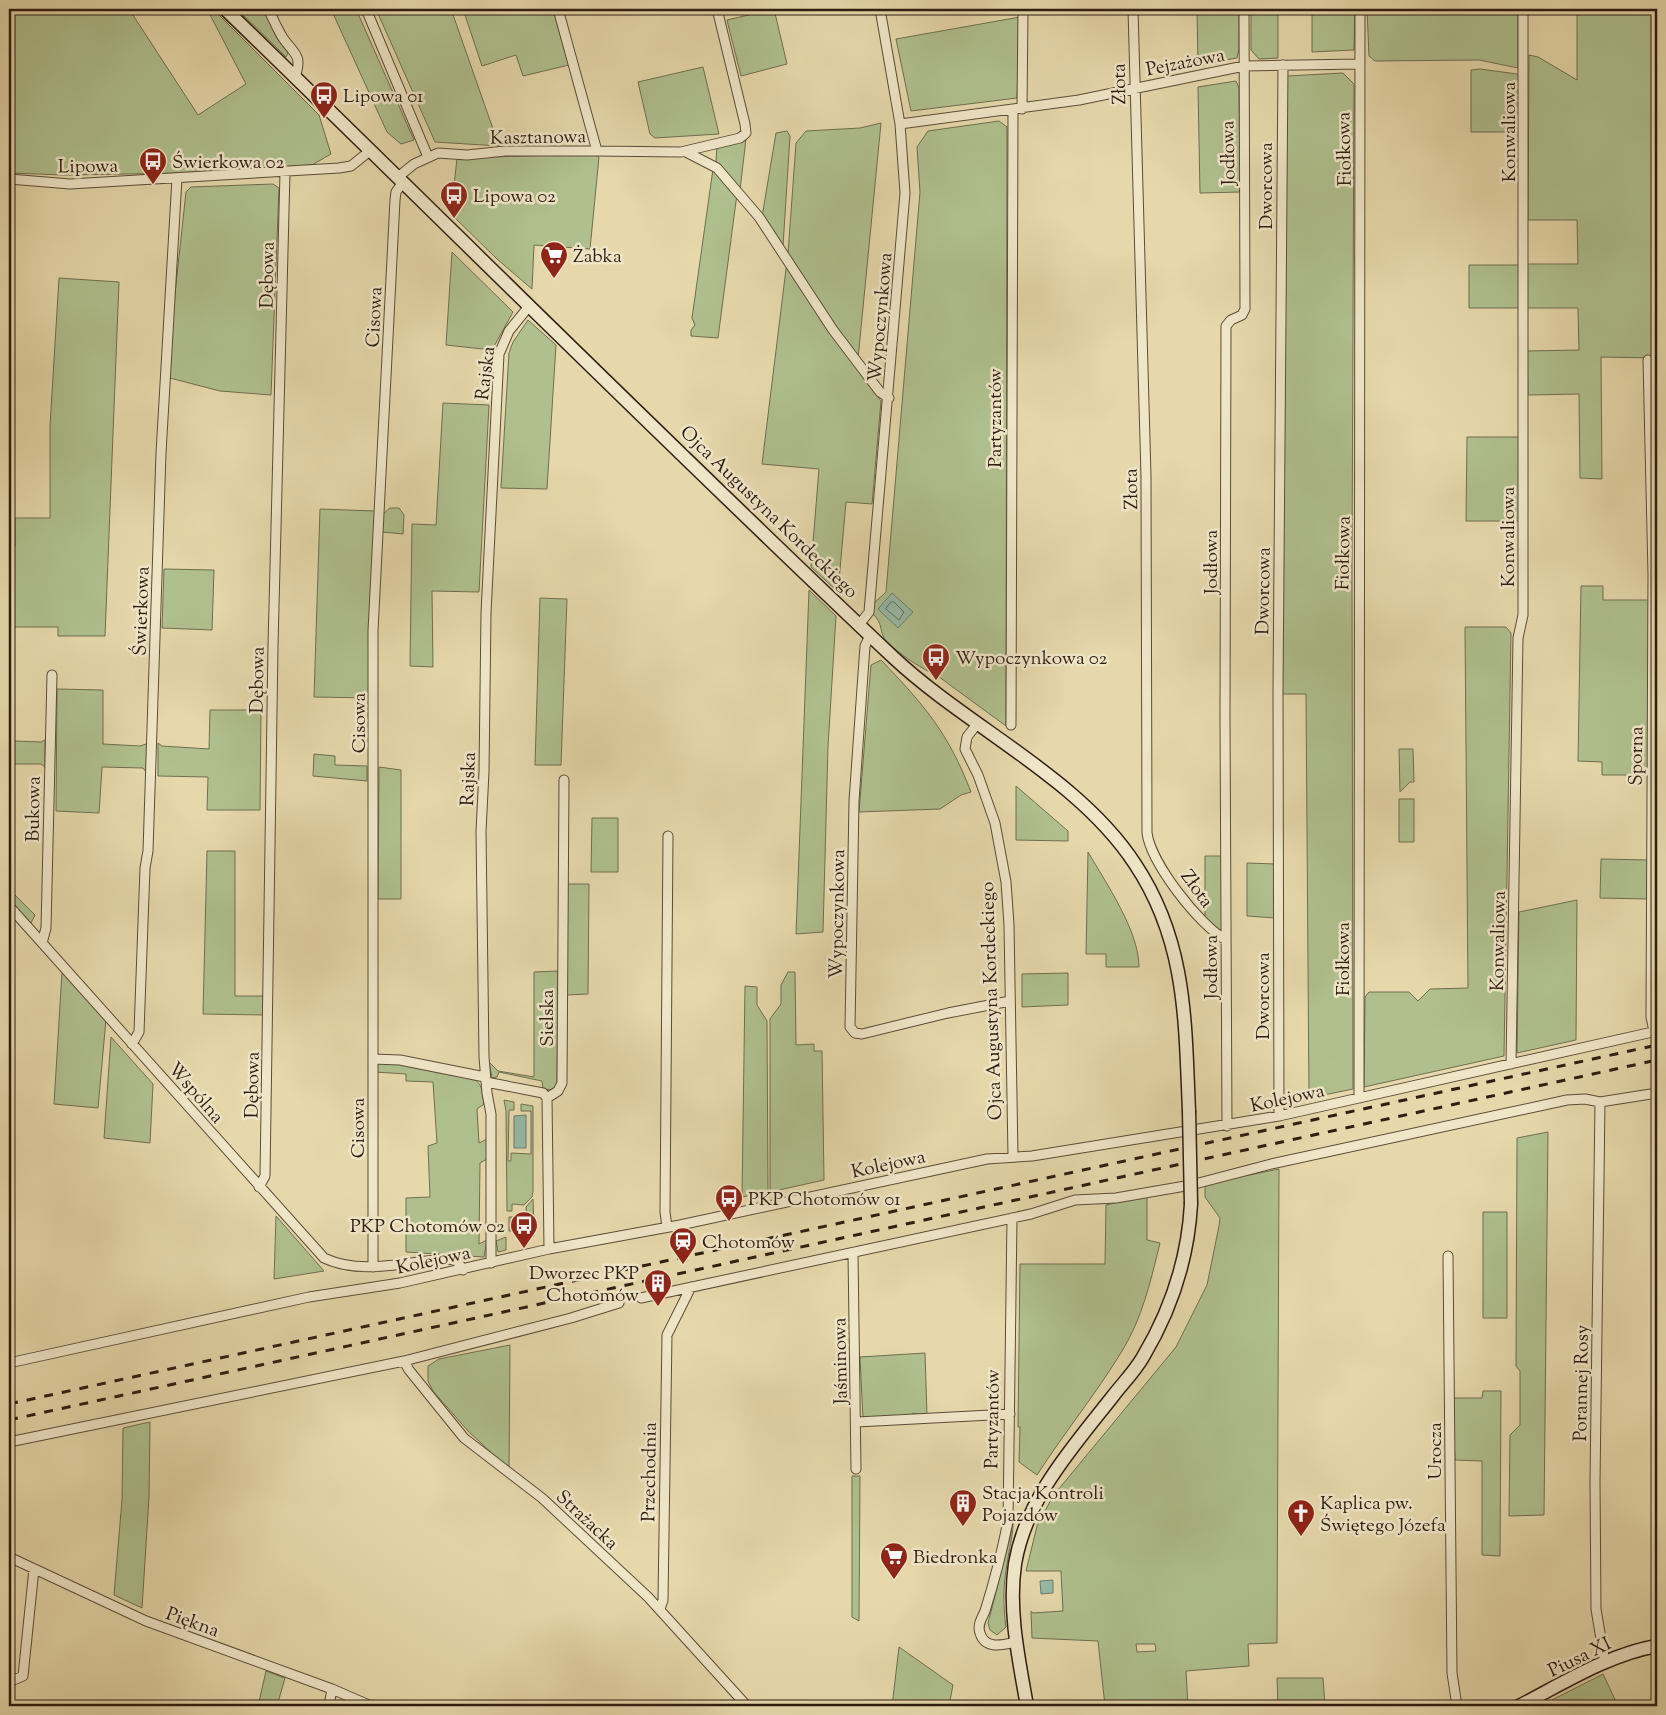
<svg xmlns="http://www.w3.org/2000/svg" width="1666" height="1715" font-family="'Sorts Mill Goudy',serif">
	<rect width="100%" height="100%" fill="#e6d8ab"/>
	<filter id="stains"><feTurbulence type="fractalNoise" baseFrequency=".004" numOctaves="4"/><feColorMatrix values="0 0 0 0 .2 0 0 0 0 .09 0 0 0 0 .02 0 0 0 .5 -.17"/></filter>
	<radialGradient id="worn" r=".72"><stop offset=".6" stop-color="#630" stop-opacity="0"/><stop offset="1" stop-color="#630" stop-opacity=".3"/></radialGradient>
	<path fill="#afc08e" stroke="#6f6e50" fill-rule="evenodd" d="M 9,9 L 129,9 L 198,115 L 246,84 L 207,9 L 213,9 L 319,115 L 331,154 L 312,165 L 187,173 L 64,175 L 9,173 Z
		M 237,9 L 264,9 L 277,38 L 288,53 L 286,57 Z
		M 331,9 L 356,9 L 414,140 L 401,144 L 387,132 Z
		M 376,9 L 451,9 L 499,146 L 435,142 Z
		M 463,9 L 553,9 L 569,65 L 523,76 L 516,55 L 482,66 Z
		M 774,9 L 787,64 L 741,76 L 727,20 Z
		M 1197,9 L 1239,9 L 1239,48 L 1237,58 L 1198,65 Z
		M 1251,9 L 1278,9 L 1278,58 L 1259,59 L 1251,50 Z
		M 1312,9 L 1355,9 L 1354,50 L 1312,52 Z
		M 1367,9 L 1518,9 L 1518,68 L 1479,60 L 1375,61 L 1369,56 Z
		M 1577,9 L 1657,9 L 1657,717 L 1654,717 L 1653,358 L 1601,357 L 1602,479 L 1580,478 L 1579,394 L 1528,395 L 1527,351 L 1579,350 L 1578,308 L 1527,308 L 1527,264 L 1578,264 L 1577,220 L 1528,220 L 1529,55 L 1538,57 L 1577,80 Z
		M 1020,17 L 1017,98 L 911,111 L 896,39 Z
		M 703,67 L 719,134 L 655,138 L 650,134 L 638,82 Z
		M 1480,69 L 1517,74 L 1520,78 L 1520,132 L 1471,132 L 1471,70 Z
		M 1343,73 L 1354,84 L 1352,565 L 1353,1089 L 1309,1098 L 1306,694 L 1280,694 L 1287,76 Z
		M 1236,81 L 1239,88 L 1240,192 L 1200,193 L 1198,87 Z
		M 999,121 L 1007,127 L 1006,726 L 935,674 C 924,671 890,648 884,638 C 879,628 883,624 873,614 L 873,604 L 886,592 L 920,192 L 917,147 L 928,131 Z
		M 881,123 L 858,359 L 788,254 L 796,143 L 806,131 L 860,128 Z
		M 787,131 L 790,136 L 783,246 L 762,217 L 776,133 Z
		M 746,139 L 740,190 L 716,162 L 717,146 Z
		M 592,154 L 599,157 L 590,249 L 534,245 L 532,289 L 497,259 L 451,214 L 457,158 Z
		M 713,169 L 737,194 L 718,338 L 691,336 L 691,330 L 695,325 L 692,318 Z
		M 273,184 L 279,188 L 271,395 L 220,391 L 166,377 L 186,192 L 191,187 Z
		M 452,252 L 513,312 L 492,350 L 446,345 Z
		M 787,261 L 830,331 L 881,401 L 872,504 L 846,502 L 838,592 L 811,567 L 819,469 L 762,464 Z
		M 1469,265 L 1520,265 L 1519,308 L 1469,308 Z
		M 59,278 L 119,282 L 105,636 L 58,636 L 58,627 L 13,627 L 14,741 L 41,742 L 45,740 L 45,767 L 41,764 L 13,764 L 12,892 L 35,915 L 31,923 L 9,901 L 9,547 L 15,546 L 15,518 L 50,518 L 50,426 Z
		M 528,320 L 556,345 L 547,489 L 501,488 L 509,353 L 513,342 Z
		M 443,403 L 489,405 L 479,592 L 432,591 L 433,667 L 410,666 L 412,524 L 436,525 Z
		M 1467,437 L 1519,437 L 1519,521 L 1466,521 Z
		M 390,508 L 399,508 L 404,515 L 403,534 L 382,532 L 383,514 Z
		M 320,509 L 375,511 L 369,698 L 314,697 Z
		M 164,569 L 214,570 L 212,630 L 162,628 Z
		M 1581,586 L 1603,586 L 1603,600 L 1651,600 L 1649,775 L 1602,775 L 1602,762 L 1578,761 Z
		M 809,590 L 836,616 L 828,747 L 823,932 L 796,934 Z
		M 540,598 L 567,599 L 561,765 L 535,765 Z
		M 1465,627 L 1506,627 L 1511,633 L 1504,1056 L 1364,1087 L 1365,997 L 1369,992 L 1409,992 L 1418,1001 L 1430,989 L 1468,988 Z
		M 881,660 C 924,705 948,732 971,792 L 961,795 L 940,809 L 859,812 L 871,665 Z
		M 57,689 L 103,690 L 103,744 L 140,746 L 149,743 L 146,772 L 143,768 L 102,767 L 99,813 L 56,811 Z
		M 210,710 L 261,710 L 260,810 L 207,810 L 208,777 L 158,776 L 158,743 L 162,746 L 209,749 Z
		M 1654,726 L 1657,726 L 1657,1016 L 1654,1017 Z
		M 1399,749 L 1413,749 L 1414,782 L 1410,782 L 1400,792 Z
		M 314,754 L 335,756 L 335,765 L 367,766 L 367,781 L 313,776 Z
		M 379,767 L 401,770 L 401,899 L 378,899 Z
		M 1016,786 L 1068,831 L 1068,841 L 1016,840 Z
		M 1399,799 L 1414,799 L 1414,842 L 1399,842 Z
		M 592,818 L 618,818 L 618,872 L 591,872 Z
		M 207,851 L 235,851 L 235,996 L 264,996 L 265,1015 L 203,1014 Z
		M 1088,852 C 1106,883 1139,931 1139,967 L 1106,967 L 1106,954 L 1086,954 Z
		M 1205,856 L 1223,856 L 1223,934 L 1205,920 Z
		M 1601,859 L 1648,860 L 1648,899 L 1600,898 Z
		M 1247,863 L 1275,864 L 1275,918 L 1247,916 Z
		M 567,884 L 589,884 L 588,994 L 567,995 Z
		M 1577,900 L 1576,1040 L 1517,1053 L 1519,912 Z
		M 558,971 L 557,1086 L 552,1090 L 543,1089 L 542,1081 L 499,1072 L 497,1077 L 492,1078 L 489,1062 L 498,1071 L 534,1077 L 534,972 Z
		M 62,972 L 106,1019 L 98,1108 L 54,1104 Z
		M 788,972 L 795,972 L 796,1045 L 814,1044 L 814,1051 L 822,1051 L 824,1180 L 770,1192 L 770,1019 L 781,1004 L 781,985 Z
		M 1068,973 L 1068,1005 L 1022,1007 L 1022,974 Z
		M 745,986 L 757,987 L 757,1005 L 767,1021 L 768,1192 L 742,1197 Z
		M 111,1037 L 153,1084 L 150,1143 L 104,1138 Z
		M 381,1062 L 414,1065 L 415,1068 L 470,1078 C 483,1082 482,1091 484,1104 L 477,1109 L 479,1143 L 487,1139 L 487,1159 L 480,1163 L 479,1244 L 487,1240 L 484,1257 L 406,1252 L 406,1198 L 430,1197 L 428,1146 L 437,1143 L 433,1082 L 406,1081 L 406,1074 L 375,1072 L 376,1066 Z
		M 504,1100 L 514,1102 L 514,1110 L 509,1110 L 508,1161 L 511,1161 L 511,1153 L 531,1154 L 531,1111 L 521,1111 L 521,1104 L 533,1106 L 533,1191 L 532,1197 L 524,1205 L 512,1204 L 512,1211 L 507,1211 L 506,1111 Z
		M 1548,1132 L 1544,1515 L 1509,1516 L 1510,1435 L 1520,1425 L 1520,1371 L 1516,1366 L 1517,1138 Z
		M 1654,1157 L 1657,1157 L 1657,1381 L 1652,1381 Z
		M 1279,1169 L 1277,1643 L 1248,1644 L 1249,1666 L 1186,1671 L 1188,1706 L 1105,1706 L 1098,1641 L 1032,1638 L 1031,1611 L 1033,1613 L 1063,1611 L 1061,1571 L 1026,1571 L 1037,1526 L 1053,1496 L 1176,1347 L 1207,1285 L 1219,1226 L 1220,1218 L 1205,1197 L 1205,1184 ZM 1136,1644 L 1155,1644 L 1156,1651 L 1137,1652 Z
		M 1147,1196 L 1147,1240 L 1160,1243 C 1151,1280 1142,1319 1122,1351 C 1096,1394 1064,1433 1037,1475 L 1019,1462 L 1020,1427 L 1018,1427 L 1020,1264 L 1105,1264 L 1106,1205 Z
		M 533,1199 L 534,1228 L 527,1220 L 526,1207 Z
		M 1483,1212 L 1507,1212 L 1507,1318 L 1483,1318 Z
		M 276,1216 L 324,1271 L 274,1279 Z
		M 509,1217 L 513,1217 L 514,1224 L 526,1223 L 534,1230 L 534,1236 L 527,1238 L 526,1231 L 509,1231 Z
		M 506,1237 L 506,1250 L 498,1252 L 496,1241 Z
		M 510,1345 L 509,1469 L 468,1431 L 433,1391 L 428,1381 L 428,1366 L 439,1359 Z
		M 925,1353 L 927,1416 L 913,1413 L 909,1417 L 863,1419 L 860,1357 Z
		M 1483,1391 L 1501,1391 L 1500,1556 L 1482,1555 L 1482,1461 L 1455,1460 L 1452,1398 L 1482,1398 Z
		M 150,1422 L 149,1498 L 142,1608 L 114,1595 L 122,1500 L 123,1428 Z
		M 852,1476 L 860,1476 L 859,1621 L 852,1617 Z
		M 1013,1517 C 1014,1534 1009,1548 1007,1564 C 1003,1586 1003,1606 1006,1627 L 997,1635 L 990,1630 L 988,1623 L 1011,1534 Z
		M 899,1647 L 953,1685 L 949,1706 L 892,1706 Z
		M 266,1671 L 285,1678 L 277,1706 L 258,1706 Z
		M 1603,1674 L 1618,1706 L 1569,1706 L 1568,1704 L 1545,1706 L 1544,1704 Z
		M 1277,1678 L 1323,1678 L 1325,1706 L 1278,1706 Z"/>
	<path fill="#96baa8" stroke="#6d7b6c" d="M 892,593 L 913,612 L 898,628 L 878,609 Z
		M 526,1115 L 526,1148 L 514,1148 L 514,1116 Z
		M 1053,1580 L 1053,1593 L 1041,1594 L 1040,1581 Z"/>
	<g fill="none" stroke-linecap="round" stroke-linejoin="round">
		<path stroke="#626b5e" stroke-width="1" d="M 891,602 L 894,602 L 904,612 L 899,620 L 886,609 Z"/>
		<g stroke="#5d4b39" stroke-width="11">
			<path id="street" d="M 268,9 C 273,18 277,29 283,38 C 294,54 303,55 295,77
				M 366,9 L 428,157
				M 558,9 L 597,151
				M 1133,9 L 1146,476 L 1147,833 C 1151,863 1199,925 1226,940
				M 1022,109 L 1023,9
				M 900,124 L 1079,100 L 1244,66 L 1359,64
				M 686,152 L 717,168 L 759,217 L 833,330 L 880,392 L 889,398
				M 398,177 L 414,164 L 438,153 L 467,155 L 505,151 L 597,151 L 681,152 L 740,138 L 746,133 L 745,124 L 717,9
				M 9,179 L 70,184 L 339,168 L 351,166 L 371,150
				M 1648,360 L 1653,574 L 1651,1017 L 1654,1031
				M 859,625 L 869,612 L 905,193 L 900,124 L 880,9
				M 870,635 L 865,646 L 854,801 L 850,1027 L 855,1033 L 862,1034 L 948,1013 L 1010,1001
				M 977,724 L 967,737 L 965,749 L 978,775 L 995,823 L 1006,882 L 1009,925 L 1013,1156
				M 1011,725 L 1013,110
				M 9,906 L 324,1258 C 362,1276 407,1261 449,1259 L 457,1261 L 463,1270
				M 42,943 L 46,928 L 52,675
				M 132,1044 L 139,1032 L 145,868 L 148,851 L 161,453 L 177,178
				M 373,1059 L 400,1060 L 485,1077
				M 1511,1064 L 1518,638 L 1523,615 L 1523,9
				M 486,1082 L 543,1093 L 547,1098
				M 547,1098 L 558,1091 L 562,1083 L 564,780
				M 547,1098 L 549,1249
				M 1359,1098 L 1360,9
				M 1600,1102 L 1595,1482 L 1596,1609 L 1605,1663
				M 1279,1116 L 1278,690 L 1283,65
				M 1227,1126 L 1225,718 L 1226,326 L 1231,320 L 1242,315 L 1245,309 L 1244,9
				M 259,1187 L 265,1176 L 273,646 L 285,172
				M 1012,1218 L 1008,1521 C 1002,1552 994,1582 985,1611 C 982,1618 977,1625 980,1633 C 985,1650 1003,1645 1016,1642
				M 667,1227 L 665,1212 L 668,836
				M 853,1253 L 856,1469
				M 1448,1256 L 1452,1673 L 1457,1706
				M 491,1263 L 491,1114 L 487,1093 L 484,1057 L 481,831 L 484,772 L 486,613 L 499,354 L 509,331 L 530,305
				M 373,1267 L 373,631 L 395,200 L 396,192 L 403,182
				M 641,1298 L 1031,1214 L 1075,1200 L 1116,1198 L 1191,1185 L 1271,1164 L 1567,1100 L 1585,1099 L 1600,1102 L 1657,1093
				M 404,1361 L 409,1370 L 464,1438 L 542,1498 L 648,1597 L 747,1706
				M 9,1363 L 309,1297 L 400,1283 L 549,1249 L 680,1225 L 987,1159 L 1032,1156 L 1279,1116 L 1657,1031
				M 857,1422 L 1010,1414
				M 9,1442 L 404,1361 L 571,1318 L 619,1303
				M 9,1557 L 146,1621 L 332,1689 L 371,1706
				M 660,1609 L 663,1600 L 667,1335 L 691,1287
				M 9,1682 L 23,1676 L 34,1569
				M 329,1706 L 332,1689"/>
		</g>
		<g stroke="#2f1c13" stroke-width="15">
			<path id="secondary" d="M 225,9 C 448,225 668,445 894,658 C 969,728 1079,778 1135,864 C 1187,942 1185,1022 1189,1111
				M 1027,1706 C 1019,1660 1008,1611 1015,1564 C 1026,1498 1073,1447 1113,1396 C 1123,1383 1135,1371 1143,1357 C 1171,1310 1188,1259 1191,1204
				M 1519,1706 C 1562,1684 1609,1654 1657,1646"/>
		</g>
		<use href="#street" stroke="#efe6c8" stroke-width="9"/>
		<use href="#secondary" stroke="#efe6c8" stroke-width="12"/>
		<path stroke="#2f1c13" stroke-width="3" stroke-dasharray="9 9" stroke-linecap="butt" d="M 9,1404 L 1657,1045
			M 9,1420 L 1657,1060"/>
		<g stroke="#2f1c13" stroke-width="15" stroke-linecap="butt">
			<path id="secondary-bridge" d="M 1189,1111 L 1191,1204"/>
		</g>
		<use href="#secondary-bridge" stroke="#efe6c8" stroke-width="12"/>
	</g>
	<defs>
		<g id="bus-pin" transform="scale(1.4375)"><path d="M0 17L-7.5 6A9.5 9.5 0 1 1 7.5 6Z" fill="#8f2418" stroke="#efe6c8"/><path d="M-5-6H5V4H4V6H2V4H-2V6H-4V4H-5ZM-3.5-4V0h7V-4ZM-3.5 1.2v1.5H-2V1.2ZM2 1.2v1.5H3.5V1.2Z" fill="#fff"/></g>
		<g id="supermarket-pin" transform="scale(1.4375)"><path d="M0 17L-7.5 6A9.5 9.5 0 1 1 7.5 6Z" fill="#8f2418" stroke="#efe6c8"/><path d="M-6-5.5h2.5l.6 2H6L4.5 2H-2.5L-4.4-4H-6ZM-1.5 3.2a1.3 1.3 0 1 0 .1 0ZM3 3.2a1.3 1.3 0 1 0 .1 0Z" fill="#fff"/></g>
		<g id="station-pin" transform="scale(1.4375)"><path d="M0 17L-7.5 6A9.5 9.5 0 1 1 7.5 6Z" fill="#8f2418" stroke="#efe6c8"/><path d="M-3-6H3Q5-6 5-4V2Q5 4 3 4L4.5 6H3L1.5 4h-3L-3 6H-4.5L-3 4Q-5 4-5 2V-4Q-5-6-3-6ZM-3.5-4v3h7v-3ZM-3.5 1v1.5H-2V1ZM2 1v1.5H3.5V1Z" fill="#fff"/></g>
		<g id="building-pin" transform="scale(1.4375)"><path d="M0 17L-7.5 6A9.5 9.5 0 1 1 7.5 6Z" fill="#8f2418" stroke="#efe6c8"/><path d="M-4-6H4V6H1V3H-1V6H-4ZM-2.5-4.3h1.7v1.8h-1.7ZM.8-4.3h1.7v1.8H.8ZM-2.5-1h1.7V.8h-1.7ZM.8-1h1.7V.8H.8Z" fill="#fff"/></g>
		<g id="church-pin" transform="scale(1.4375)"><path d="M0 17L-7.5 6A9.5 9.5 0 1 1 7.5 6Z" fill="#8f2418" stroke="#efe6c8"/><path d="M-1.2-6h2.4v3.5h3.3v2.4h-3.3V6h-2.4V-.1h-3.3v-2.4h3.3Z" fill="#fff"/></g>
	</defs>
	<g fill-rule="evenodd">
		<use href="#bus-pin" x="324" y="95"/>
		<use href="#bus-pin" x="153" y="161"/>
		<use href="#bus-pin" x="454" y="195"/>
		<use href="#supermarket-pin" x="554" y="255"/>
		<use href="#bus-pin" x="936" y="657"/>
		<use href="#bus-pin" x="729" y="1198"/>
		<use href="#bus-pin" x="524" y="1225"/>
		<use href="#station-pin" x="683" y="1241"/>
		<use href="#building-pin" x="658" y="1283"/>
		<use href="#building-pin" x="963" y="1503"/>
		<use href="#church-pin" x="1301" y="1513"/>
		<use href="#supermarket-pin" x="894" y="1556"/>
	</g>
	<g text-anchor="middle" stroke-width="5" stroke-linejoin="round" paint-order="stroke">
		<g font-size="19" fill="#2f1c13" stroke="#efe6c8">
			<text transform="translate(1185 61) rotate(-11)" y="7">Pejzażowa</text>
			<text transform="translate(1118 84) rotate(-91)" y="7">Złota</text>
			<text transform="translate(1508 132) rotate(-90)" y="7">Konwaliowa</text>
			<text transform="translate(538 136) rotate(-1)" y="7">Kasztanowa</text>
			<text transform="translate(1343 149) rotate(-91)" y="7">Fiołkowa</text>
			<text transform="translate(1227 153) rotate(-91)" y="7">Jodłowa</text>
			<text transform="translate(88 165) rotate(-1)" y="7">Lipowa</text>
			<text transform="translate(1265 186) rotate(-90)" y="7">Dworcowa</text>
			<text transform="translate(266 275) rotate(-89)" y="7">Dębowa</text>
			<text transform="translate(373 317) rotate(-87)" y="7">Cisowa</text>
			<text transform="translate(879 317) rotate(-85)" y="7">Wypoczynkowa</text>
			<text transform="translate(484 373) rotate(-83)" y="7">Rajska</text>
			<text transform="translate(994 418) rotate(-90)" y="7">Partyzantów</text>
			<text transform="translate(1130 489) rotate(-91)" y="7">Złota</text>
			<text transform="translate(770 511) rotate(44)" y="7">Ojca Augustyna Kordeckiego</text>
			<text transform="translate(1507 537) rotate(-90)" y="7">Konwaliowa</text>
			<text transform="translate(1342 553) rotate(-89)" y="7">Fiołkowa</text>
			<text transform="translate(1210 562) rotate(-90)" y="7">Jodłowa</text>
			<text transform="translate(1262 591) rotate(-89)" y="7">Dworcowa</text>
			<text transform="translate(140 611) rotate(-88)" y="7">Świerkowa</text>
			<text transform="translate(256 680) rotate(-89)" y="7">Dębowa</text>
			<text transform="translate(358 723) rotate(-90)" y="7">Cisowa</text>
			<text transform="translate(1635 756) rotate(-89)" y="7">Sporna</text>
			<text transform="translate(467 779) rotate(-88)" y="7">Rajska</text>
			<text transform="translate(32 809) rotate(-89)" y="7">Bukowa</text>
			<text transform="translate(1198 888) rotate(54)" y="7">Złota</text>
			<text transform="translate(836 914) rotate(-89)" y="7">Wypoczynkowa</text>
			<text transform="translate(1497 941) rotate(-89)" y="7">Konwaliowa</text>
			<text transform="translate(1342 959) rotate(-90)" y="7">Fiołkowa</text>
			<text transform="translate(1210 967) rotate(-90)" y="7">Jodłowa</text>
			<text transform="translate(1262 996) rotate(-90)" y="7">Dworcowa</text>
			<text transform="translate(990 1001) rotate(-92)" y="7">Ojca Augustyna Kordeckiego</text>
			<text transform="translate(546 1018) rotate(-90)" y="7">Sielska</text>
			<text transform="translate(251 1085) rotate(-89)" y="7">Dębowa</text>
			<text transform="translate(197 1092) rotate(49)" y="7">Wspólna</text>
			<text transform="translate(1287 1097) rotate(-12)" y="7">Kolejowa</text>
			<text transform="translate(357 1128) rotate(-90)" y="7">Cisowa</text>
			<text transform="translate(888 1163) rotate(-12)" y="7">Kolejowa</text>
			<text transform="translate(433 1259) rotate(-12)" y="7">Kolejowa</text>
			<text transform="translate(839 1361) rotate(-91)" y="7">Jaśminowa</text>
			<text transform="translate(1580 1383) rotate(-89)" y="7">Porannej Rosy</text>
			<text transform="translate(991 1419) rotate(-89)" y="7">Partyzantów</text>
			<text transform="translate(1434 1451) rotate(-90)" y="7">Urocza</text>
			<text transform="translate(648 1472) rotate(-89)" y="7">Przechodnia</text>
			<text transform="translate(588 1519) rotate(43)" y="7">Strażacka</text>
			<text transform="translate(193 1621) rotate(20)" y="7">Piękna</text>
			<text transform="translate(1579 1656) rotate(-26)" y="7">Piusa XI</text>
		</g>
		<g font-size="19" fill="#2f1c13" stroke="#efe6c8" text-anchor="start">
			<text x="343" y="102">Lipowa 01</text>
			<text x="172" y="168">Świerkowa 02</text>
			<text x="473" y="202">Lipowa 02</text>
			<text x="573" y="262">Żabka</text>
			<text x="955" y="664">Wypoczynkowa 02</text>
			<text x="748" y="1205">PKP Chotomów 01</text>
			<text x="505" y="1232" text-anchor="end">PKP Chotomów 02</text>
			<text x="702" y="1248">Chotomów</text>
			<text x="639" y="1279" text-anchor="end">Dworzec PKP<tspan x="639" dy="22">Chotomów</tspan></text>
			<text x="982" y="1499">Stacja Kontroli<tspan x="982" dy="22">Pojazdów</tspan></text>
			<text x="1320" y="1509">Kaplica pw.<tspan x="1320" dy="22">Świętego Józefa</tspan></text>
			<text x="913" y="1563">Biedronka</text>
		</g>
	</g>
	<rect width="1666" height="1715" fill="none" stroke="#e6d8ab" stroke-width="30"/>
	<rect x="10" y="10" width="1646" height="1695" fill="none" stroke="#2f1c13" stroke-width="2.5"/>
	<rect x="15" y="15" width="1636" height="1685" fill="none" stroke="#2f1c13"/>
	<rect width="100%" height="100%" filter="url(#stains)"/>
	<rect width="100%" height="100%" fill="url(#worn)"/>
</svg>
